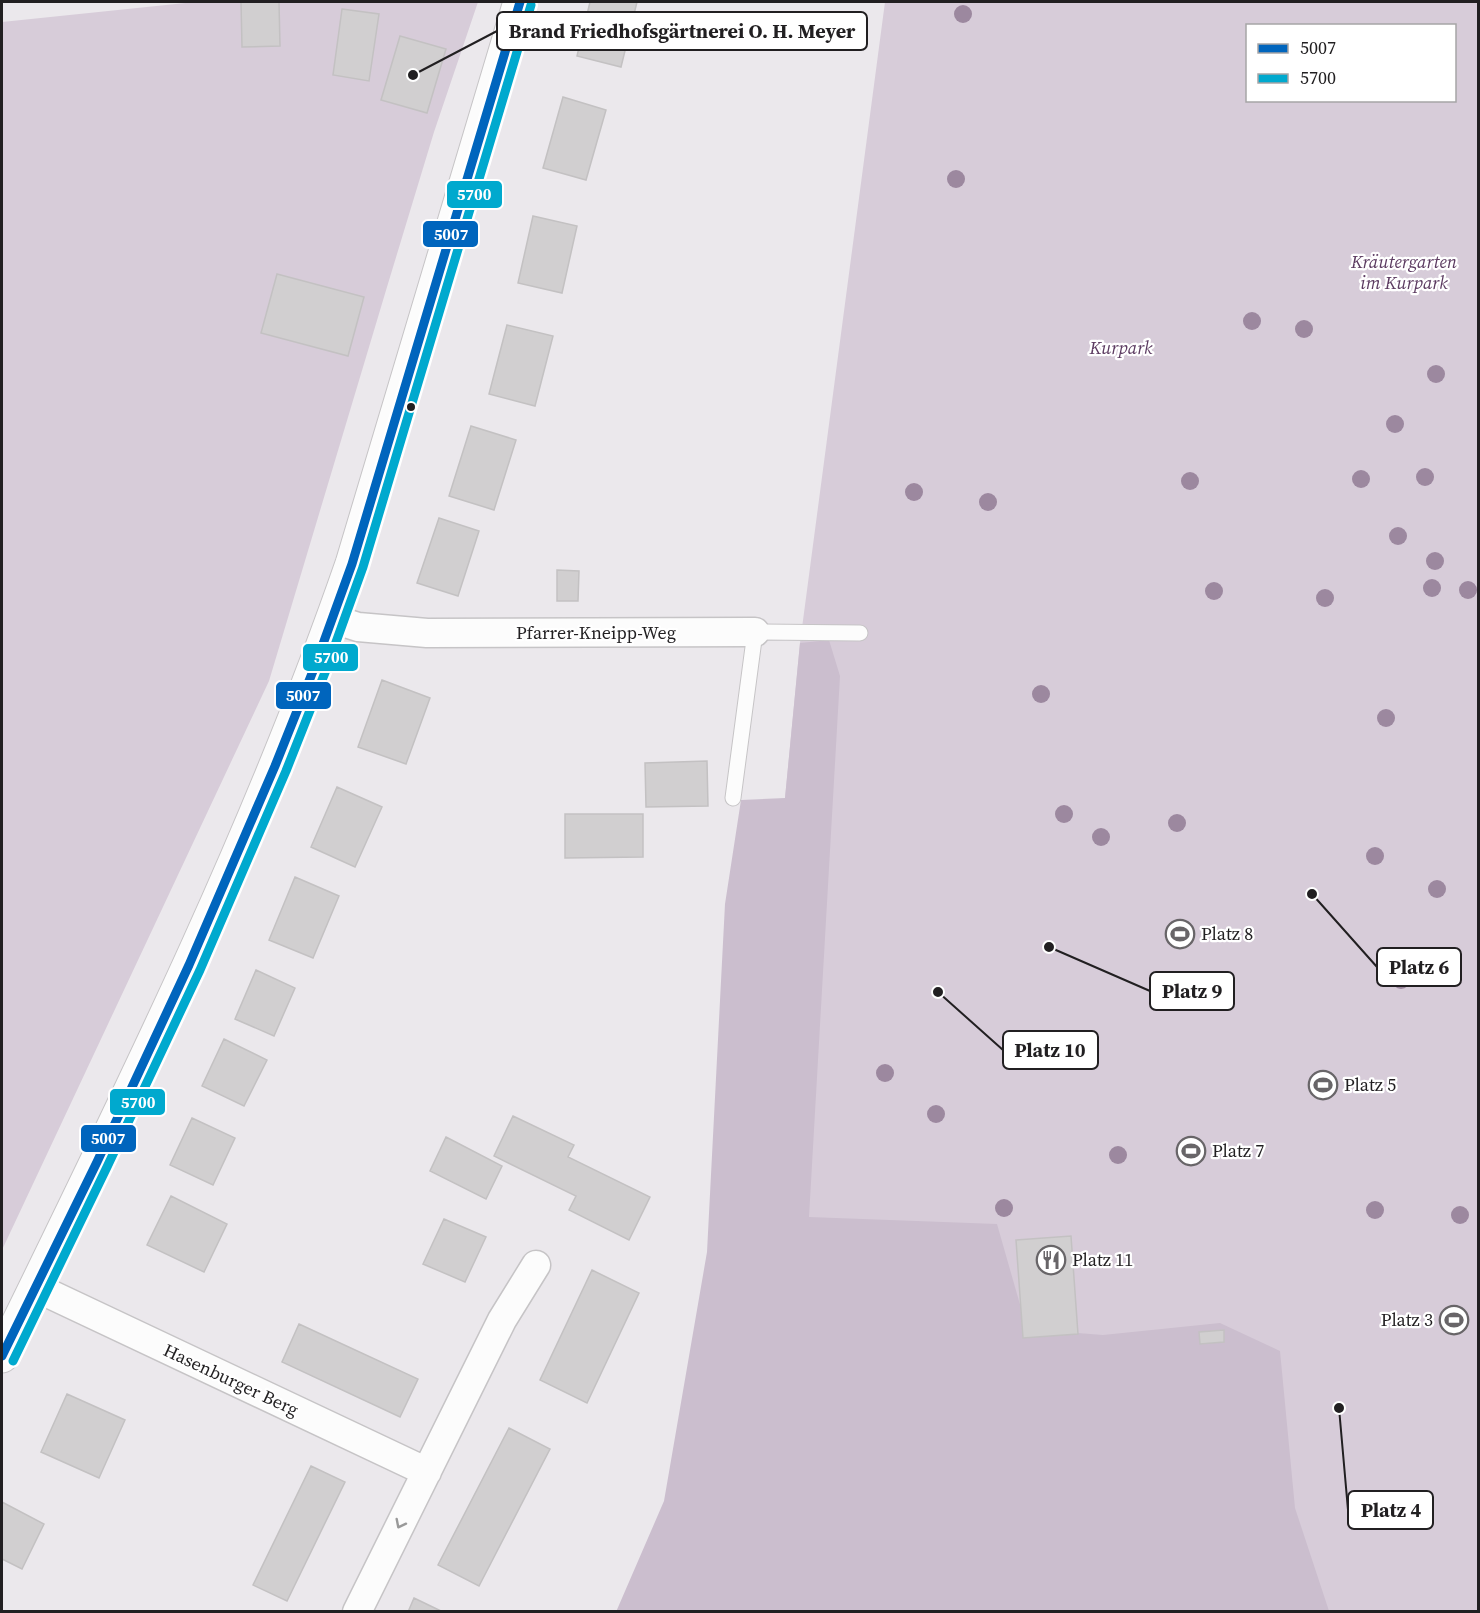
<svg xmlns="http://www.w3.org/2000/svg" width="1480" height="1613" font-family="'Source Serif 4',serif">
	<rect width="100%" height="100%" fill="#ebe8ec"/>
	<path fill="#d7ccd9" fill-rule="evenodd" d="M 195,2 L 478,2 L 434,132 L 387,287 L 269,681 L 2,1250 L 2,22 Z
		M 885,2 L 1478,2 L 1478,1611 L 730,1612 L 785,798 L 800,643 ZM 1248,26 L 1454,26 L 1454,100 L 1248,100 Z"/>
	<path fill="#cbbece" d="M 829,640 L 840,676 L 809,1217 L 997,1224 L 1027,1329 L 1103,1335 L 1220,1323 L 1280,1351 L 1295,1508 L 1329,1611 L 616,1612 L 664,1501 L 707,1252 L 725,904 L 741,800 L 785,798 L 800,643 Z"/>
	<path fill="#d1cfd0" stroke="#c3c1c2" stroke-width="1.5" d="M 241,2 L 279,2 L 280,46 L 242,47 Z
		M 590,2 L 637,2 L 621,67 L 577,56 Z
		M 342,9 L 379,14 L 369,81 L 333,75 Z
		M 400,36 L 446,49 L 427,113 L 381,100 Z
		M 563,97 L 606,110 L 586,180 L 543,168 Z
		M 533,216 L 577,226 L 562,293 L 518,283 Z
		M 277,274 L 364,297 L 348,356 L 261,333 Z
		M 507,325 L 553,336 L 535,406 L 489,394 Z
		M 471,426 L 516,440 L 494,510 L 449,496 Z
		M 439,518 L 479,531 L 458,596 L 417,583 Z
		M 557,570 L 579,571 L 578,601 L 557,601 Z
		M 382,680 L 430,698 L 406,764 L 358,747 Z
		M 707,761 L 708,806 L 646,807 L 645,763 Z
		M 337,787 L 382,807 L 355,867 L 311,847 Z
		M 565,814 L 643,814 L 643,857 L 565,858 Z
		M 295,877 L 339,896 L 313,958 L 269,940 Z
		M 256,970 L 295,988 L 274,1036 L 235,1019 Z
		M 224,1039 L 267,1060 L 244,1106 L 202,1086 Z
		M 513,1116 L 574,1145 L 568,1157 L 650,1197 L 629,1240 L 569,1210 L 576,1196 L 494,1156 Z
		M 192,1118 L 235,1138 L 213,1185 L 170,1165 Z
		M 446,1137 L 502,1166 L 486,1199 L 430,1171 Z
		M 171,1196 L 227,1224 L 204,1272 L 147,1245 Z
		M 444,1219 L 486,1237 L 465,1282 L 423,1264 Z
		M 1071,1236 L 1078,1334 L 1023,1338 L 1016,1240 Z
		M 592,1270 L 639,1293 L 587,1403 L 540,1380 Z
		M 299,1324 L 418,1379 L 400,1417 L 282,1362 Z
		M 1224,1330 L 1224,1342 L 1200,1344 L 1199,1332 Z
		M 67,1394 L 125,1420 L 99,1478 L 41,1452 Z
		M 509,1428 L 550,1449 L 479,1586 L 438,1565 Z
		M 311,1466 L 345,1482 L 287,1601 L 253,1585 Z
		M 2,1502 L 44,1524 L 22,1569 L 2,1559 Z
		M 414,1598 L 443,1612 L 408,1612 Z"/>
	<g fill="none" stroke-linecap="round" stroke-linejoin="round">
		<g stroke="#c6c4c6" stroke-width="17">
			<path id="lane" d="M 733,798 L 755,632 L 860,633"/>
		</g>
		<g stroke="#c6c4c6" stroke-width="31">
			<path id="street" d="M 333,619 L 358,627 L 427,633 L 755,632
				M 35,1287 L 427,1472
				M 357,1612 L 502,1320 L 536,1265"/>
		</g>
		<g stroke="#c6c4c6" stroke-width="35">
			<path id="secondary" d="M 2,1356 C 128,1098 258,836 352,564 L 520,2"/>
		</g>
		<use href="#lane" stroke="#fcfcfc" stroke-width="15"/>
		<use href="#street" stroke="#fcfcfc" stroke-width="28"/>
		<use href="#secondary" stroke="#fcfcfc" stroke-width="33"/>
		<g stroke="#fff" stroke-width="14">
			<path id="bus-1" d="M 2,1356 L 97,1162 L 189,965 L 275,766 L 315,666 L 352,564 L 520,2"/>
		</g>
		<g stroke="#fff" stroke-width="14">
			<path id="bus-2" d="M 13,1361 L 107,1167 L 200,970 L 286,771 L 326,670 L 363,567 L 531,5"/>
		</g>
		<use href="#bus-1" stroke="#0065bd" stroke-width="9"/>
		<use href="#bus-2" stroke="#00a9ce" stroke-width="9"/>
	</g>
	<g fill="#9c889f">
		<circle cx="963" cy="14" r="9"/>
		<circle cx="956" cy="179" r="9"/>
		<circle cx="1252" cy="321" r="9"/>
		<circle cx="1304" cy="329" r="9"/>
		<circle cx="1436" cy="374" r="9"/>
		<circle cx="1395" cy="424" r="9"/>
		<circle cx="1425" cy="477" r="9"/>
		<circle cx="1361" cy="479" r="9"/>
		<circle cx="1190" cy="481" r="9"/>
		<circle cx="914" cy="492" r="9"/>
		<circle cx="988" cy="502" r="9"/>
		<circle cx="1398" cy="536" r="9"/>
		<circle cx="1435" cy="561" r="9"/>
		<circle cx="1432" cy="588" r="9"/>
		<circle cx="1468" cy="590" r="9"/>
		<circle cx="1214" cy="591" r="9"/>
		<circle cx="1325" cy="598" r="9"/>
		<circle cx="1041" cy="694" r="9"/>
		<circle cx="1386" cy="718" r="9"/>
		<circle cx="1064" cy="814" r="9"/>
		<circle cx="1177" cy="823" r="9"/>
		<circle cx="1101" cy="837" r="9"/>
		<circle cx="1375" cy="856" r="9"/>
		<circle cx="1437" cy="889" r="9"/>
		<circle cx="1401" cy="980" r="9"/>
		<circle cx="885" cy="1073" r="9"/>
		<circle cx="936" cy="1114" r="9"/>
		<circle cx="1118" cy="1155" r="9"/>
		<circle cx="1004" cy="1208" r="9"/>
		<circle cx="1375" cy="1210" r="9"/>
		<circle cx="1460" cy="1215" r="9"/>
	</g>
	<defs><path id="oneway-chevron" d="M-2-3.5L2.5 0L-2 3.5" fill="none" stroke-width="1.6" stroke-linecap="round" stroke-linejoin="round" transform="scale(1.5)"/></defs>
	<use stroke="#999" href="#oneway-chevron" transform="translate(400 1524) rotate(117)"/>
	<defs>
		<g id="stadium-ring" transform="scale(1.5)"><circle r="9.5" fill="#fff" stroke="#686568" stroke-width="1.5"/><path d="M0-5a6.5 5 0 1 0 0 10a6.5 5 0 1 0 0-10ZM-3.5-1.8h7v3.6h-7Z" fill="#686568"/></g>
		<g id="restaurant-ring" transform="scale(1.5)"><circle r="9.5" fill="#fff" stroke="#686568" stroke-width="1.5"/><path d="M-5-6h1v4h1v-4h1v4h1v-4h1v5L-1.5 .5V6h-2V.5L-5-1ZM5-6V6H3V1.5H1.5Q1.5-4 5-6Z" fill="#686568"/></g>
	</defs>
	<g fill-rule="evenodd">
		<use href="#stadium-ring" x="1180" y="934"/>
		<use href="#stadium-ring" x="1323" y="1085"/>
		<use href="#stadium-ring" x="1191" y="1151"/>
		<use href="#restaurant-ring" x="1051" y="1260"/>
		<use href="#stadium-ring" x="1454" y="1320"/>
	</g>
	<circle fill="#211f21" stroke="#fff" stroke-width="2" cx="411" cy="407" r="5"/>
	<g text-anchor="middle" stroke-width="4.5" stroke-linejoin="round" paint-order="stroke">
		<g font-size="18" font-style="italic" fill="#5b3a60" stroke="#fff">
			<text x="1404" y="268">Kräutergarten<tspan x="1404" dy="21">im Kurpark</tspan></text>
			<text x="1121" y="354">Kurpark</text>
		</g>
		<g font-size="18" fill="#211f21" stroke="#fff">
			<text x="596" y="639">Pfarrer-Kneipp-Weg</text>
			<text transform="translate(231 1380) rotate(25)" y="6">Hasenburger Berg</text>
		</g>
		<g font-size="18" fill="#211f21" stroke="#fff" text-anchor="start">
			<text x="1201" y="940">Platz 8</text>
			<text x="1344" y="1091">Platz 5</text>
			<text x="1212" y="1157">Platz 7</text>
			<text x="1072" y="1266">Platz 11</text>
			<text x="1433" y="1326" text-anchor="end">Platz 3</text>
		</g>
	</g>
	<path fill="none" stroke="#211f21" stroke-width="2" d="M413 75L497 31M1312 894L1377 967M1049 947L1150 991M938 992L1003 1050M1339 1408L1348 1510"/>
	<g fill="#211f21" stroke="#fff" stroke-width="2">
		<circle cx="413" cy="75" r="6"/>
		<circle cx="1312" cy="894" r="6"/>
		<circle cx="1049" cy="947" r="6"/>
		<circle cx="938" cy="992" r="6"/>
		<circle cx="1339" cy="1408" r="6"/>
	</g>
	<g fill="#fff" stroke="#211f21" stroke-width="2">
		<rect x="497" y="12" width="370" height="38" rx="6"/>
		<rect x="1377" y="948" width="84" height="38" rx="6"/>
		<rect x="1150" y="972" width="84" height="38" rx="6"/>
		<rect x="1003" y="1031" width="95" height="38" rx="6"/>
		<rect x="1348" y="1491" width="85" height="38" rx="6"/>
	</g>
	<g font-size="20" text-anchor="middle" font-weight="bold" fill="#211f21">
		<text x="682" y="38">Brand Friedhofsgärtnerei O. H. Meyer</text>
		<text x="1419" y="974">Platz 6</text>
		<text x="1192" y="998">Platz 9</text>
		<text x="1050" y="1057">Platz 10</text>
		<text x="1391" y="1517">Platz 4</text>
	</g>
	<g stroke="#fff" stroke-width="2">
		<rect x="446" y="180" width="57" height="29" rx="6" fill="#00a9ce"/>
		<rect x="422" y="220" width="57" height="28" rx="6" fill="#0065bd"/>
		<rect x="302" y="643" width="57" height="29" rx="6" fill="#00a9ce"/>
		<rect x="275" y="681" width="57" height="29" rx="6" fill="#0065bd"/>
		<rect x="109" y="1088" width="57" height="28" rx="6" fill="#00a9ce"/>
		<rect x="80" y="1124" width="57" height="29" rx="6" fill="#0065bd"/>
	</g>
	<g font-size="16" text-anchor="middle" font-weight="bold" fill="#fff">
		<text x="474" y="200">5700</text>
		<text x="451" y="240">5007</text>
		<text x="331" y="663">5700</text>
		<text x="303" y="701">5007</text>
		<text x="138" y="1108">5700</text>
		<text x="108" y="1144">5007</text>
	</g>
	<rect width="1480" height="1613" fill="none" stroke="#211f21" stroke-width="6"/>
	<rect x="1246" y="24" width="210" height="78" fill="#ffffff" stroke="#a6a5a6" stroke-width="1.5"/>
	<rect x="1258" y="44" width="30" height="9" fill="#0065bd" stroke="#a6a5a6" stroke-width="1.5"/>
	<text x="1300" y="54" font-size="18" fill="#211f21">5007</text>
	<rect x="1258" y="74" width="30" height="9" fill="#00a9ce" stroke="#a6a5a6" stroke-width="1.5"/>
	<text x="1300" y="84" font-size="18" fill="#211f21">5700</text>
</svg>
